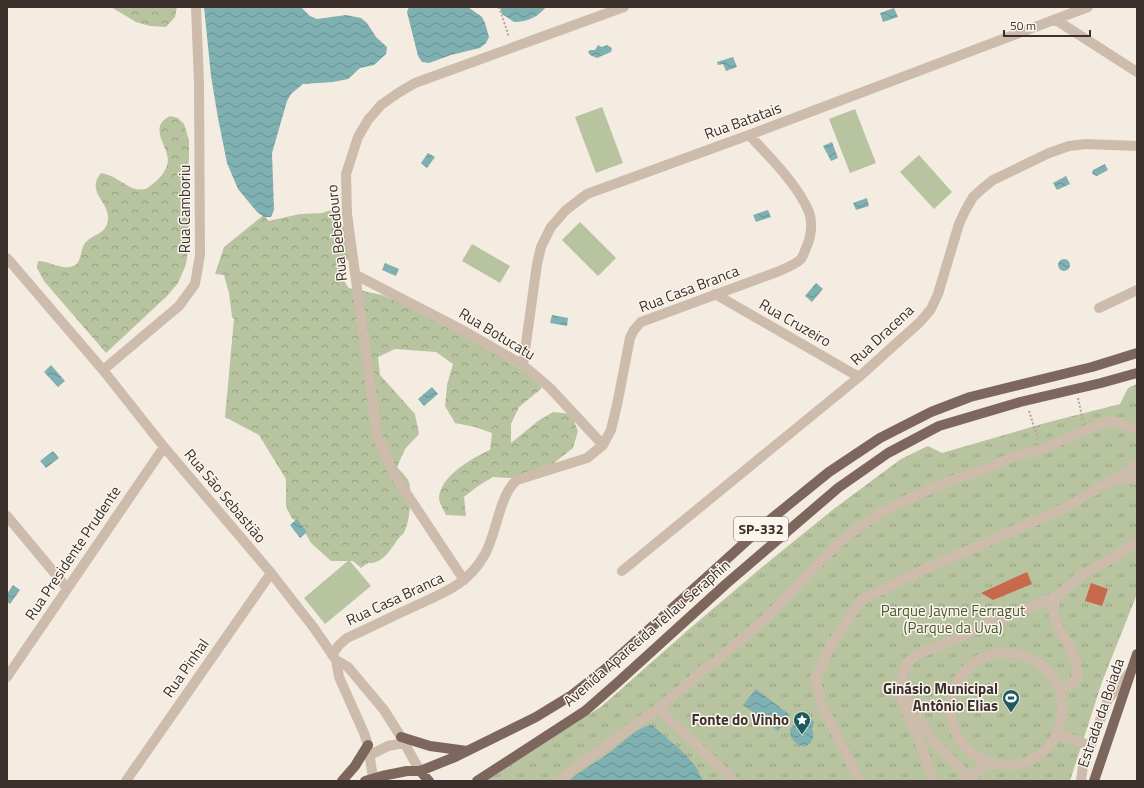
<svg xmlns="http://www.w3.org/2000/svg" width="1144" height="788" font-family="'Titillium Web',sans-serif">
	<defs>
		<pattern id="forest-crowns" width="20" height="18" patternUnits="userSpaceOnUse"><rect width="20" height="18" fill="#b8c4a0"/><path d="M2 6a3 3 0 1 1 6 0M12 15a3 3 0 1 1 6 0" fill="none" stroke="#97a083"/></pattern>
		<pattern id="park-tufts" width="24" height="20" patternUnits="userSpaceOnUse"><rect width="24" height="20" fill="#b8c4a0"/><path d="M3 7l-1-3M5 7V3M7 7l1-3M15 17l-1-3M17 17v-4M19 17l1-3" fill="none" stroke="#97a083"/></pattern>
		<pattern id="water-waves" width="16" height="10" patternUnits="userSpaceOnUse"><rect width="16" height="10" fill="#7fb0b2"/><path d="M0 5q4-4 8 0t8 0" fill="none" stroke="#699091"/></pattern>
	</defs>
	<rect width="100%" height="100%" fill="#f4ebe1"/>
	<path fill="#b8c4a0" d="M 602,107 L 623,163 L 596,173 L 575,117 Z
		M 855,109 L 876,163 L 850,173 L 829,119 Z
		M 919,155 L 952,192 L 934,209 L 900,172 Z
		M 580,222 L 616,258 L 598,276 L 562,240 Z
		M 472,244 L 510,266 L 500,283 L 462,261 Z
		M 349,560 L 371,586 L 325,624 L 304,598 Z"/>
	<path fill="url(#forest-crowns)" d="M 111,7 L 177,7 L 175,17 L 166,27 L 150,26 L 136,22 Z
		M 170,116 L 178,118 L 184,124 L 189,140 L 189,157 L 187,183 L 190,216 L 187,259 L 185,267 L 178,283 L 167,296 L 106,353 L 44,281 L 37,268 L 38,261 C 49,261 59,269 70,267 C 84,265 78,249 87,241 C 94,234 106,234 108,220 C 110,202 85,192 101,173 C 119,175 133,197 149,187 C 157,181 168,171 168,160 C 167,144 148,127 170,116 Z
		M 270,210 L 266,218 L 268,221 L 300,214 L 322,213 L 331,210 L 345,228 L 350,261 L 346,259 C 343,268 341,280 349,288 L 382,295 L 418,310 L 464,335 L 520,369 L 540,376 L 542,375 L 541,389 L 519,407 L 511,424 L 511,443 L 538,421 L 553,412 L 571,414 L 578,431 L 573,448 L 545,470 L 530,479 L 493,477 L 478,486 L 464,497 L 466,516 L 446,515 C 444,510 439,503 439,498 C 440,476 472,458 490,450 L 492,433 L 475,427 L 455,423 L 445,406 L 447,385 L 453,364 L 436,352 L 395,349 L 378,357 L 380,375 L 415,414 L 419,434 L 405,449 L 397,467 C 401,472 407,477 409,482 C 412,493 410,525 403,534 C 401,536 399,537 398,539 C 391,549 383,564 368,563 L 361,568 L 353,561 L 331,561 L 311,543 L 303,529 L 291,517 L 286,506 L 286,479 L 259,435 L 225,417 L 234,319 L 232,317 L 229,293 L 224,275 L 215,274 L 224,247 Z"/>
	<path fill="url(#park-tufts)" d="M 1137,384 L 1137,594 L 1102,682 L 1070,781 L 486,781 L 602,706 L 688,630 L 767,563 L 835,508 L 901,459 L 928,446 L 942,453 L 1049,422 L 1120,404 L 1128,388 Z"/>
	<path fill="url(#water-waves)" d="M 204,7 L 301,7 L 310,16 L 317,19 L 346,15 L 361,18 L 367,23 L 376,37 L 387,47 L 386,54 L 374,65 L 360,68 L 348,79 L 333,82 L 303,84 L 291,94 L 287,101 L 272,153 L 274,210 L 271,217 L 264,217 L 257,212 L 238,189 L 227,163 L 218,118 L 211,76 Z
		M 409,7 L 468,7 L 482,17 L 485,23 L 489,37 L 486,43 L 480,48 L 451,55 L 429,63 L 422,62 L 418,56 L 407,12 Z
		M 500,7 L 546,7 C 538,17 527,22 514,22 L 502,14 Z
		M 894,8 L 898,17 L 883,22 L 880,13 Z
		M 598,45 L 602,47 L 607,45 L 612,48 L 611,52 L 597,58 L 590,55 L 588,52 L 590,50 L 595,50 Z
		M 733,57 L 737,67 L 726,71 L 723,64 L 718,65 L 717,62 Z
		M 832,142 L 838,158 L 831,161 L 823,146 Z
		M 428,153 L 435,157 L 427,168 L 421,163 Z
		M 1105,164 L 1108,170 L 1097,176 L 1094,175 L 1092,173 L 1093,170 Z
		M 1066,176 L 1070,184 L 1057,190 L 1053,183 Z
		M 867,198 L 869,206 L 856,210 L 853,203 Z
		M 768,210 L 771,217 L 756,222 L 753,215 Z
		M1058 265a6 6 0 1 1 12 0a6 6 0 1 1-12 0Z
		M 385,263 L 399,269 L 396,276 L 382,270 Z
		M 816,283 L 823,289 L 812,302 L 805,296 Z
		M 552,315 L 568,318 L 567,326 L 550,323 Z
		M 51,365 L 65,381 L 58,387 L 44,372 Z
		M 432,387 L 438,394 L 424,406 L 418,399 Z
		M 53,451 L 59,458 L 46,468 L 40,461 Z
		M 297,519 L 307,532 L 300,538 L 290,525 Z
		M 13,585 L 20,590 L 10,604 L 7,602 L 7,594 Z
		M 756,689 L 790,715 L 778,731 L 743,705 Z
		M 806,717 L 810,718 L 814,722 C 814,724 813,726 812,728 C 812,731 814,734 813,737 C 805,764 773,725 802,723 L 803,720 Z
		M 652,725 L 684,753 L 696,767 L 703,781 L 569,781 C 581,770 597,762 610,752 C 623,743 636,727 652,725 Z"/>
	<path fill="#c8694b" d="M 1027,572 L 1032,584 L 993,600 L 981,593 Z
		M 1091,583 L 1108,589 L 1102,606 L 1085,601 Z"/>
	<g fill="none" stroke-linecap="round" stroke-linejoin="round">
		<path stroke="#b9a596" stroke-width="2" stroke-dasharray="2 2" stroke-linecap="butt" d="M 499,7 L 509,37
			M 1078,398 L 1083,421
			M 1029,411 L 1038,439"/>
		<path stroke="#cdbbac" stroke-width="10" d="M 1056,20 L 1137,72
			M 7,258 L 103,370 L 164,447 L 271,573 L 314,628 L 336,660 L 339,677 L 364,733 L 368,745 L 373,778
			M 356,275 L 466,332 L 523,365 L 550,388 L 603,445
			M 715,294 L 859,377
			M 1099,308 L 1137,290
			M 523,365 L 537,264 L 541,247 L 551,227 L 566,210 L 587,194 L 749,135 L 1088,7
			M 103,370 L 179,306 L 195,284 L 200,255 L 199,84 L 196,7
			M 1115,479 L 1131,479 L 1137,480
			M 7,516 L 67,588
			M 622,571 L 859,377 L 920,322 L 931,309 L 938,294 L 959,224 L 965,211 L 973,197 L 983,188 L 993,180 L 1049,153 L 1069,146 L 1086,144 L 1137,146
			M 464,580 L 393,473 L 377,435 L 347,214 L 346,174 L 358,137 L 368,120 L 381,105 L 398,93 L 415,83 L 624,7
			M 1057,596 L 1081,575 L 1122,553 L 1135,542 L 1137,542
			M 332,655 L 339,645 L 347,638 C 369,628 391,617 413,607 C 443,593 468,585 485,554 C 497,533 499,495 517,480 L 587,458 L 603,445 L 611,430 L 617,405 L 630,338 L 634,330 L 641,322 L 777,272 C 784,269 795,265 801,259 C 803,256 805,251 806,248 C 811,238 813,223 809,212 C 798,185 769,156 749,135
			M 336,660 L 348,667 L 384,710 L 401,737 L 420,771
			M 7,677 L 164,447
			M 904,691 L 918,718 L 935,743 L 971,780
			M 660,707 L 667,717 L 734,781
			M 1057,734 L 1091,746
			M 370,755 L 388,746 L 404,743
			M 126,781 L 271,573
			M 559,781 L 575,768 L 660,707 L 688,684 L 702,670 L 715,662 L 765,619 L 835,546 L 852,532 L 882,512 L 936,486 L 991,467 L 1012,457 L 1042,449 L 1105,422 L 1118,422 L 1137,430
			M 860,781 L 823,707 L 815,679 L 831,645 L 861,600 L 912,575 L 1060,510 L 1115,479 L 1137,465
			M 933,781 C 929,770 926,759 922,748 C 913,723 891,694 906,667 C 907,664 908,661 911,659 C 917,653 928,650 936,647 L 1057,596 C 1056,600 1053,607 1053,611 C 1055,629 1087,665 1075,681 C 1072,686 1064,688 1059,690
			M 971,781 L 974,774 L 989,763 C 1067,780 1089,679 1024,656 C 959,634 915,729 989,763
			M 1081,781 L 1083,766 L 1108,699 L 1131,671"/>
		<path stroke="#7d675c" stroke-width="10" d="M 401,737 L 430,746 L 467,751
			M 420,771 L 429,781
			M 342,781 L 355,766 L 368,745
			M 365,781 L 382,776 L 407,771 L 420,771 L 455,757 L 536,717 L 572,695 L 604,670 L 771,519 L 829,472 L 880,438 L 931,412 L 970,397 L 1092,367 L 1137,353
			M 477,781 L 585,711 L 617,683 L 726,584 L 838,488 L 888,453 L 939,426 L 1020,402 L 1101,383 L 1137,373
			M 1094,781 L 1137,654"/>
	</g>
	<defs>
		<g id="stadium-pin" transform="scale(0.9)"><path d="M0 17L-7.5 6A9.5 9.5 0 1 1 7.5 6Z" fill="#1f5a5e" stroke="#fbf5ee"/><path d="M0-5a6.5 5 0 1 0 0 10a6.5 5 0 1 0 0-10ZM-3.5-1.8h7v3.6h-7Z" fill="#fff"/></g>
		<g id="sight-pin" transform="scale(0.9)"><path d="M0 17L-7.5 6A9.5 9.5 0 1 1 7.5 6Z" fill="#1f5a5e" stroke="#fbf5ee"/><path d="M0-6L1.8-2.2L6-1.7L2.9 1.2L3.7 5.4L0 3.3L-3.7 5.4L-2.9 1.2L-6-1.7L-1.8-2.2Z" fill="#fff"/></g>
	</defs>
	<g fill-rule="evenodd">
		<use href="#stadium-pin" x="1011" y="698"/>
		<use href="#sight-pin" x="802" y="720"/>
	</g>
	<g text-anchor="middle" stroke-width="3" stroke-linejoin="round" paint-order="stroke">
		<rect fill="#fbf5ee" stroke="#756b66" stroke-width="1" x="734" y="517" width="54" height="24" rx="3"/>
		<g font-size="14" font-weight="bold" fill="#3b302b">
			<text x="761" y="534">SP-332</text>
		</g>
		<g font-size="15" fill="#3b302b" stroke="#fbf5ee">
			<text transform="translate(743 121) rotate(-20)" y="5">Rua Batatais</text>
			<text transform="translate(185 209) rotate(-90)" y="5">Rua Camboriu</text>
			<text transform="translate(337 233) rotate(-96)" y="5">Rua Bebedouro</text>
			<text transform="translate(689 289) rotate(-21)" y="5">Rua Casa Branca</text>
			<text transform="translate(795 323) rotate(30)" y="5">Rua Cruzeiro</text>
			<text transform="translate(497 334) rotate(31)" y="5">Rua Botucatu</text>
			<text transform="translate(882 335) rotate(-43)" y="5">Rua Dracena</text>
			<text transform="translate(225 496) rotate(50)" y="5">Rua São Sebastião</text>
			<text transform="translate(73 553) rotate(-56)" y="5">Rua Presidente Prudente</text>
			<text transform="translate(395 599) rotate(-25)" y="5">Rua Casa Branca</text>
			<text transform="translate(647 633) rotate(-41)" y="5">Avenida Aparecida Tellau Seraphin</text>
			<text transform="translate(186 668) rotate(-55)" y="5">Rua Pinhal</text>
			<text transform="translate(1101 713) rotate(-71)" y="5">Estrada da Boiada</text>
		</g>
		<g font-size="15" fill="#4a5a2e" stroke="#fbf5ee">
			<text x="953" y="616">Parque Jayme Ferragut<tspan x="953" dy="17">(Parque da Uva)</tspan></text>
		</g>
		<g font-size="15" font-weight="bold" fill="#3b302b" stroke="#fbf5ee" text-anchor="end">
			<text x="998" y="694">Ginásio Municipal<tspan x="998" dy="17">Antônio Elias</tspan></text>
			<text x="789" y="725">Fonte do Vinho</text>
		</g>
	</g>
	<rect width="1144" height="788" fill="none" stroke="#3b302b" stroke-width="16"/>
	<path d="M1004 30v6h86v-6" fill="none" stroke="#3b302b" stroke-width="2"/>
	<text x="1010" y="30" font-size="12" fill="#3b302b" stroke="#fbf5ee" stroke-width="3" paint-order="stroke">50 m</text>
</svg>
